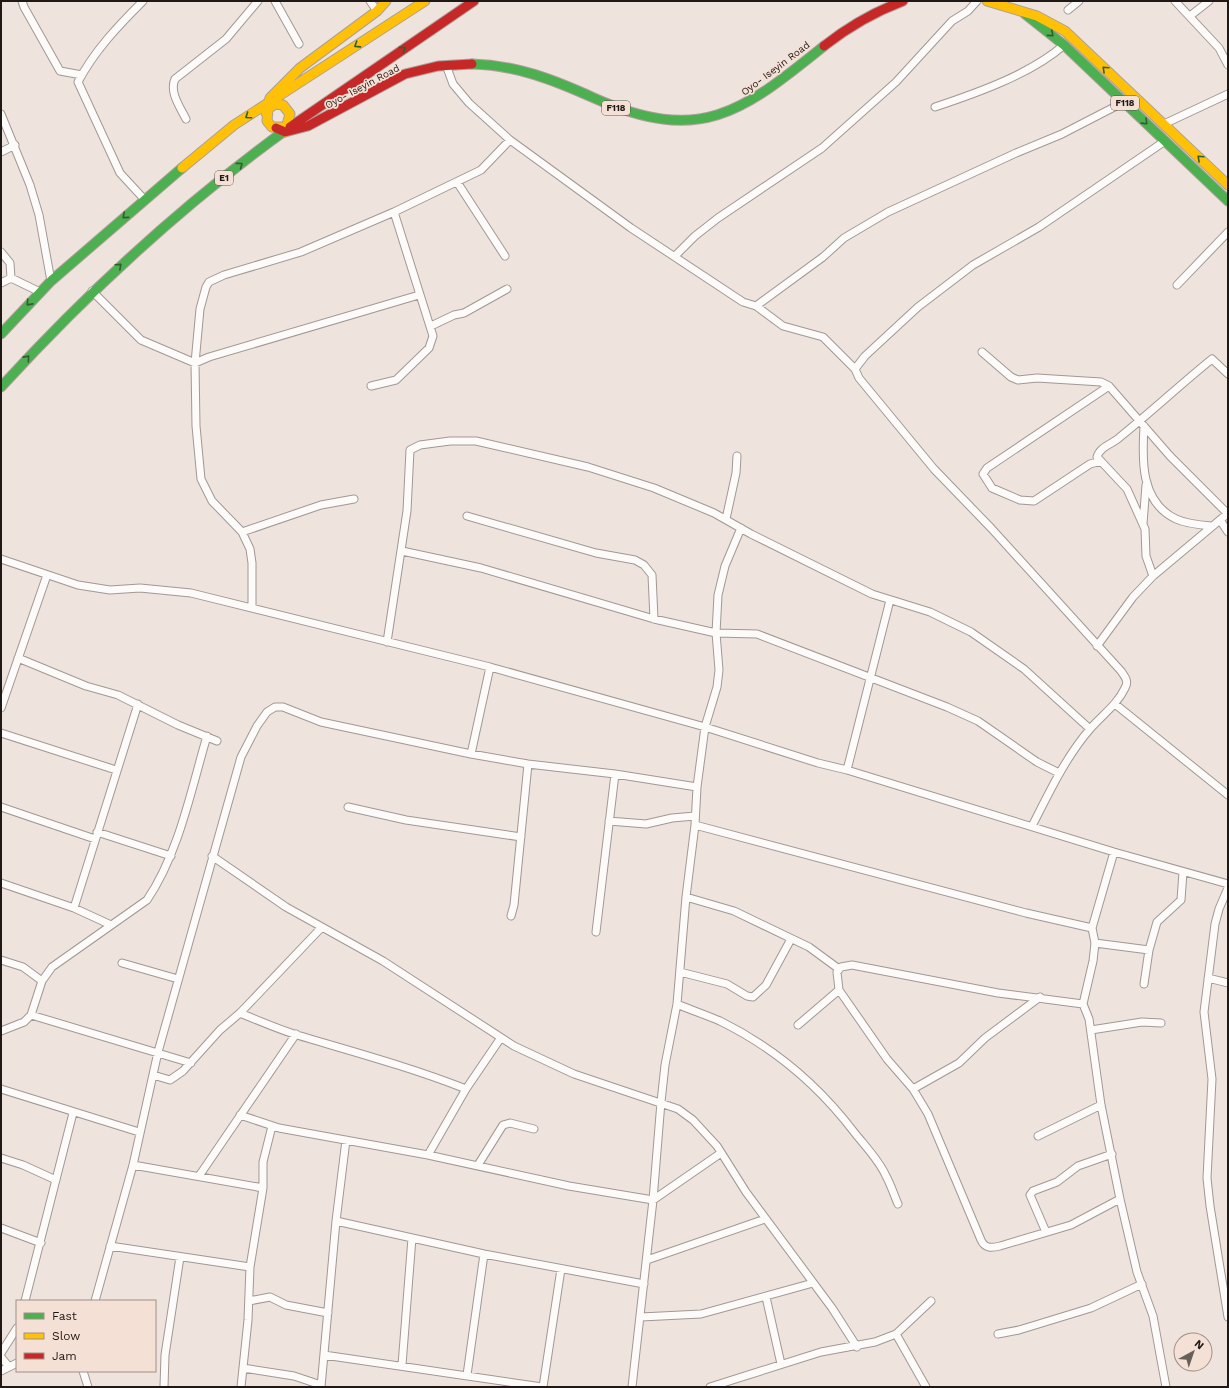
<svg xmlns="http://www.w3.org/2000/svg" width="1229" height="1388" font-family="'Work Sans',sans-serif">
	<rect width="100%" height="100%" fill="#eee3dd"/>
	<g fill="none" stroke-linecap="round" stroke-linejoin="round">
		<g stroke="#a19894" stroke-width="9">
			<path id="street" d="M 22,1 L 24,7 L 60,71 L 82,75
				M 143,1 C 119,25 94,51 78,82 L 120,173 L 144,199
				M 275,1 L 299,44
				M 370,1 L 377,11
				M 1175,1 L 1219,48 L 1228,65
				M 1068,10 L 1079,1
				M 1190,16 L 1209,1
				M 446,65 L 453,84 L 469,103 L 510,140 L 631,228 L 743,302 L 756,306 L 783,326 L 823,337 L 855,369
				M 935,107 C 977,93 1031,74 1064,45
				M 1,114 L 30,185 L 39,215 L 51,281
				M 186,119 C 180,107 169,92 175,79 L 226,39 L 258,1
				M 1164,124 L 1228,94
				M 1,152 L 15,145
				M 457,182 L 505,256
				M 1,252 L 10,263 L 11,278
				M 675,256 L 695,236 L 718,218 L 822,148 L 896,82 L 952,21 L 968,11 L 977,1
				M 1,283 L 11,278 L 40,292
				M 1177,285 L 1228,232
				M 92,291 L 141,340 L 195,363 L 209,357 L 419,295
				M 756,306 L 823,257 L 844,238 L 888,212 L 1016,153 L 1062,134 L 1124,102
				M 431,326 L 454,315 L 464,313 L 507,289
				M 982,352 L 1011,377 L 1018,380 L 1037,378 L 1101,382 L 1109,386 L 1170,456 L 1228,514
				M 371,386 L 396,380 L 429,348 L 433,336 L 394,212
				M 1144,426 C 1142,459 1140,502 1176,519 C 1187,524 1200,525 1212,526
				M 1101,461 L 1090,464 L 1034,501 L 1020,500 L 992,488 L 983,474 L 987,468 L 1109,386
				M 467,516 L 596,553 L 635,560 L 644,565 L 652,575 L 654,619
				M 726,519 L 736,473 L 737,456
				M 1220,520 L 1228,532
				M 1143,524 L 1146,485
				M 242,532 L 321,505 L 354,499
				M 402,551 L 481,568 L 654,619 L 716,633 L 757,634 L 947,707 L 978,721 L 1037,762 L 1059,773
				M 1,559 L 78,585 L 110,590 L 140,588 L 191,593 L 490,667 L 705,727 L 818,763 L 847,770 L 1114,852 L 1228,884
				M 1153,576 L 1146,556 L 1145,529 L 1127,489 L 1097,457 C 1100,446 1113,444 1120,437 C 1151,412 1181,384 1212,359 L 1228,374
				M 252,608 L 252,563 L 250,549 L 242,532 L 212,501 L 201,479 L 196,426 L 195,363 L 200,309 L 206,287 L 209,282 L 224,275 L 301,252 L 394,212 L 481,170 L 510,140
				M 387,642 L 407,511 L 410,450 L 420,445 L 450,441 L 476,441 L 588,467 L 654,488 L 714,513 L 751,534 L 872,594 L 930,612 L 971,632 L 1024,669 L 1090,729
				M 1097,646 L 1133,597 L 1153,576 L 1227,514
				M 18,658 L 86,686 L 118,695 L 178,725 L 217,741
				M 1115,704 L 1228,795
				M 1,708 L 47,575
				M 1,733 L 116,770
				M 471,754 L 490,667
				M 847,770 L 890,600
				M 1,807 L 95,839
				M 348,807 L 406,820 L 521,837
				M 609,821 L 646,824 L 672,818 L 695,816
				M 695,825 L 1026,913 L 1092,928
				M 1032,826 C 1049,793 1065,758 1090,729 C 1102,715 1117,705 1125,688 C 1129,681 1125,677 1121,671 L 991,528 L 934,469 L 859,378 L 855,369 L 865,356 L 918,307 L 973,265 L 1039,227 L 1165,141
				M 97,832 L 171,856
				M 1114,852 L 1092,928 L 1095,943 L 1093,961 L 1083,1004 L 1089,1019 L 1101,1105 L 1120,1199 L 1137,1272 L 1153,1316 L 1166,1387
				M 212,856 L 286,907 L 383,961 L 514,1046 L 574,1074 L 678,1109 L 693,1120 L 717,1146 L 746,1192 L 832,1308 L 857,1347
				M 1,883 L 74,908 L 111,925
				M 1228,888 L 1219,909 L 1215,924 L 1204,1012 L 1212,1079 L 1207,1178 L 1210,1206 L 1228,1317
				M 686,897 L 734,911 L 809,947 L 839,969
				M 74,908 L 138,704
				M 511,916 L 514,905 L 528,764
				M 596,932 L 615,774
				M 1095,943 L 1149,950
				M 1,960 L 23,967 L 42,981
				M 122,963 L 178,979
				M 680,972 L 727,984 L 747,996 L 753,997 L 766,985 L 791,939
				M 1208,978 L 1228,983
				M 1144,984 L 1149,950 L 1157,922 L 1181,900 L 1183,872
				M 677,1004 C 691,1010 706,1015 720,1021 C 773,1047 819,1086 854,1132 C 865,1146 879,1160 886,1176 C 891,1185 894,1195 898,1204
				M 1083,1004 L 998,993 L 852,965 L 841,967 L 837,972 L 839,990 L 887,1059 L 913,1089 L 928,1114 L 981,1240 C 985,1249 992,1248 1000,1246 L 1071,1225 L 1120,1199
				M 240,1013 C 259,1021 278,1029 297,1035 C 354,1052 410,1067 466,1089
				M 31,1015 L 191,1063
				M 798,1025 L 839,990
				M 1091,1030 L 1142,1022 L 1161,1023
				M 1,1031 L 24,1022 L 31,1015 L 42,981 L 52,967 L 147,900 C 179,853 191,790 207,736
				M 153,1075 L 170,1080 L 183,1071 L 220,1030 L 240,1013 L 321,928
				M 1,1089 L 139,1132
				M 913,1089 L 959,1063 L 985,1038 L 1040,997
				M 240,1115 L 279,1128 L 428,1155 L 569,1186 L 653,1200 L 721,1153
				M 1038,1136 L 1101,1105
				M 428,1155 L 466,1089 L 500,1039
				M 1,1158 L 23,1165 L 56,1180
				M 133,1165 L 263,1188
				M 478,1165 L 503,1125 L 510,1123 L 534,1129
				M 199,1176 L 296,1034
				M 336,1221 L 484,1254 L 644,1284
				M 1,1228 L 41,1243
				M 1046,1232 L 1030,1195 L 1033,1191 L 1057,1182 L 1078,1166 L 1112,1154
				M 110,1246 L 250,1267
				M 647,1260 L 765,1219
				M 766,1297 L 781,1364
				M 25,1301 L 73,1113
				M 95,1301 L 133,1165 L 158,1052 L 241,757 L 257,726 L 267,712 L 275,707 L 283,707 L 321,722 L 471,754 L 528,764 L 615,774 L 697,787
				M 249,1301 L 270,1297 L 286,1305 L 328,1313
				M 641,1317 L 701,1314 L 813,1283
				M 896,1334 L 926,1387
				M 998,1334 L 1019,1330 L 1091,1308 L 1142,1284
				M 1,1353 L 17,1328
				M 324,1355 L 542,1387
				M 1,1357 L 9,1367
				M 402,1365 L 412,1238
				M 243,1368 L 294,1376 L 321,1385
				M 1,1371 L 17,1363
				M 83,1371 L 88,1387
				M 467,1375 L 484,1254
				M 164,1387 L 165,1355 L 180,1257
				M 241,1387 L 248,1320 L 250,1267 L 263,1188 L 263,1162 L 272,1126
				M 321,1387 L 336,1221 L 346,1140
				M 543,1387 L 561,1269
				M 632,1387 L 653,1200 L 661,1102 L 665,1065 L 677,1004 L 686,897 L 695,825 L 697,787 L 705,727 L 717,687 L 719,670 L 716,633 L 718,595 L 725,566 L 741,528
				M 710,1387 L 821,1352 L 875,1342 L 896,1334 L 931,1301"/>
		</g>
		<g stroke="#ae9f99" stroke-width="11">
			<path id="fast" d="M 1025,14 L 1064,45 L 1228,201
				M 472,64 C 517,65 554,80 594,98 C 700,145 741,113 824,46
				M 1,334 L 51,281 L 182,168
				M 1,387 C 89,291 184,203 290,127"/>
		</g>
		<g stroke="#ae9f99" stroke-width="11">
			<path id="slow" d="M 987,1 L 1037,16 L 1065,31 L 1228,185
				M 266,113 L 270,98 L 300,68 L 377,11 L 386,1
				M 282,127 L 272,127 L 267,121 L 268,109 L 275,104 L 283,105 L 290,114 L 285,132
				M 182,168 L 234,125 L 425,1"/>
		</g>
		<g stroke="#ae9f99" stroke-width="11">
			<path id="jam" d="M 824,46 C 848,27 874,12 903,1
				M 290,127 L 474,1
				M 276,128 L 285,132 L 308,126 L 405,74 L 438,66 L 472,64"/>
		</g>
		<use href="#street" stroke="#fcfbfa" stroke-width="7"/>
		<use href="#fast" stroke="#4caf50" stroke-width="9"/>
		<use href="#slow" stroke="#ffc107" stroke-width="9"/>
		<use href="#jam" stroke="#c62828" stroke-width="9"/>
	</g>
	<defs><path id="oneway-chevron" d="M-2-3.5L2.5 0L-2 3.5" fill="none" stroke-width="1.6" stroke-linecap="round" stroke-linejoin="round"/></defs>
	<g stroke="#335c2f">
		<use href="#oneway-chevron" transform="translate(1051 34) rotate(40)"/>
		<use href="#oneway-chevron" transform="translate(357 45) rotate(147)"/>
		<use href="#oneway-chevron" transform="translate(403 49) rotate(-34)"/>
		<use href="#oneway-chevron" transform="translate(1105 69) rotate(-137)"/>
		<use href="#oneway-chevron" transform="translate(248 116) rotate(145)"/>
		<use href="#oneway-chevron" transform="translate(1145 122) rotate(44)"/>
		<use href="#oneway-chevron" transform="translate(1200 158) rotate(-137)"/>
		<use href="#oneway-chevron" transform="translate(240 165) rotate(-37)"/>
		<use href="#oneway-chevron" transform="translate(125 216) rotate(139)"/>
		<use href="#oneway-chevron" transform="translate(119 266) rotate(-42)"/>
		<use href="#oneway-chevron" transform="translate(29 303) rotate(132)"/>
		<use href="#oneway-chevron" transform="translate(27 358) rotate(-48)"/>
	</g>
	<g text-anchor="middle" stroke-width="3.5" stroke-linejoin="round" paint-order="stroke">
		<g fill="#f5e0d6" stroke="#5f544e" stroke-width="1">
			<rect x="1111" y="96" width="28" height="14" rx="3"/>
			<rect x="602" y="101" width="28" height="14" rx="3"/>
			<rect x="215" y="171" width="18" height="14" rx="3"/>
		</g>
		<g font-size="9" font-weight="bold" fill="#1f1814">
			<text x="1125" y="106">F118</text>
			<text x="616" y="111">F118</text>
			<text x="224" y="181">E1</text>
		</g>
		<g font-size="10" fill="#1f1814" stroke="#f5e0d6">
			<text transform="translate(775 68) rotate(-37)" y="4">Oyo- Iseyin Road</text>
			<text transform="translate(362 86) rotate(-28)" y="4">Oyo- Iseyin Road</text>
		</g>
	</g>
	<rect width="1229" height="1388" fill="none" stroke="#1f1814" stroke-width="4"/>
	<rect x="16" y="1300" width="140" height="72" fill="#f5e0d6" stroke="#9f9088"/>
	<rect x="24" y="1313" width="20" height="6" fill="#4caf50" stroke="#9f9088"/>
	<text x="52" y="1320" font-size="12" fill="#1f1814">Fast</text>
	<rect x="24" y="1333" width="20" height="6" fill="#ffc107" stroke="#9f9088"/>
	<text x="52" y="1340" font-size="12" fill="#1f1814">Slow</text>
	<rect x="24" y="1353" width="20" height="6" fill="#c62828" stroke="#9f9088"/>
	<text x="52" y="1360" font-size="12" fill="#1f1814">Jam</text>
	<g transform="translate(1193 1352) rotate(40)"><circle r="19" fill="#f5e0d6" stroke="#9f9088"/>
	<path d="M0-3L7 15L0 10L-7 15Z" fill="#675f5a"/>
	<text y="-6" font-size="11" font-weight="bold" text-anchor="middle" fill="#1f1814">N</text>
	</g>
</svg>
